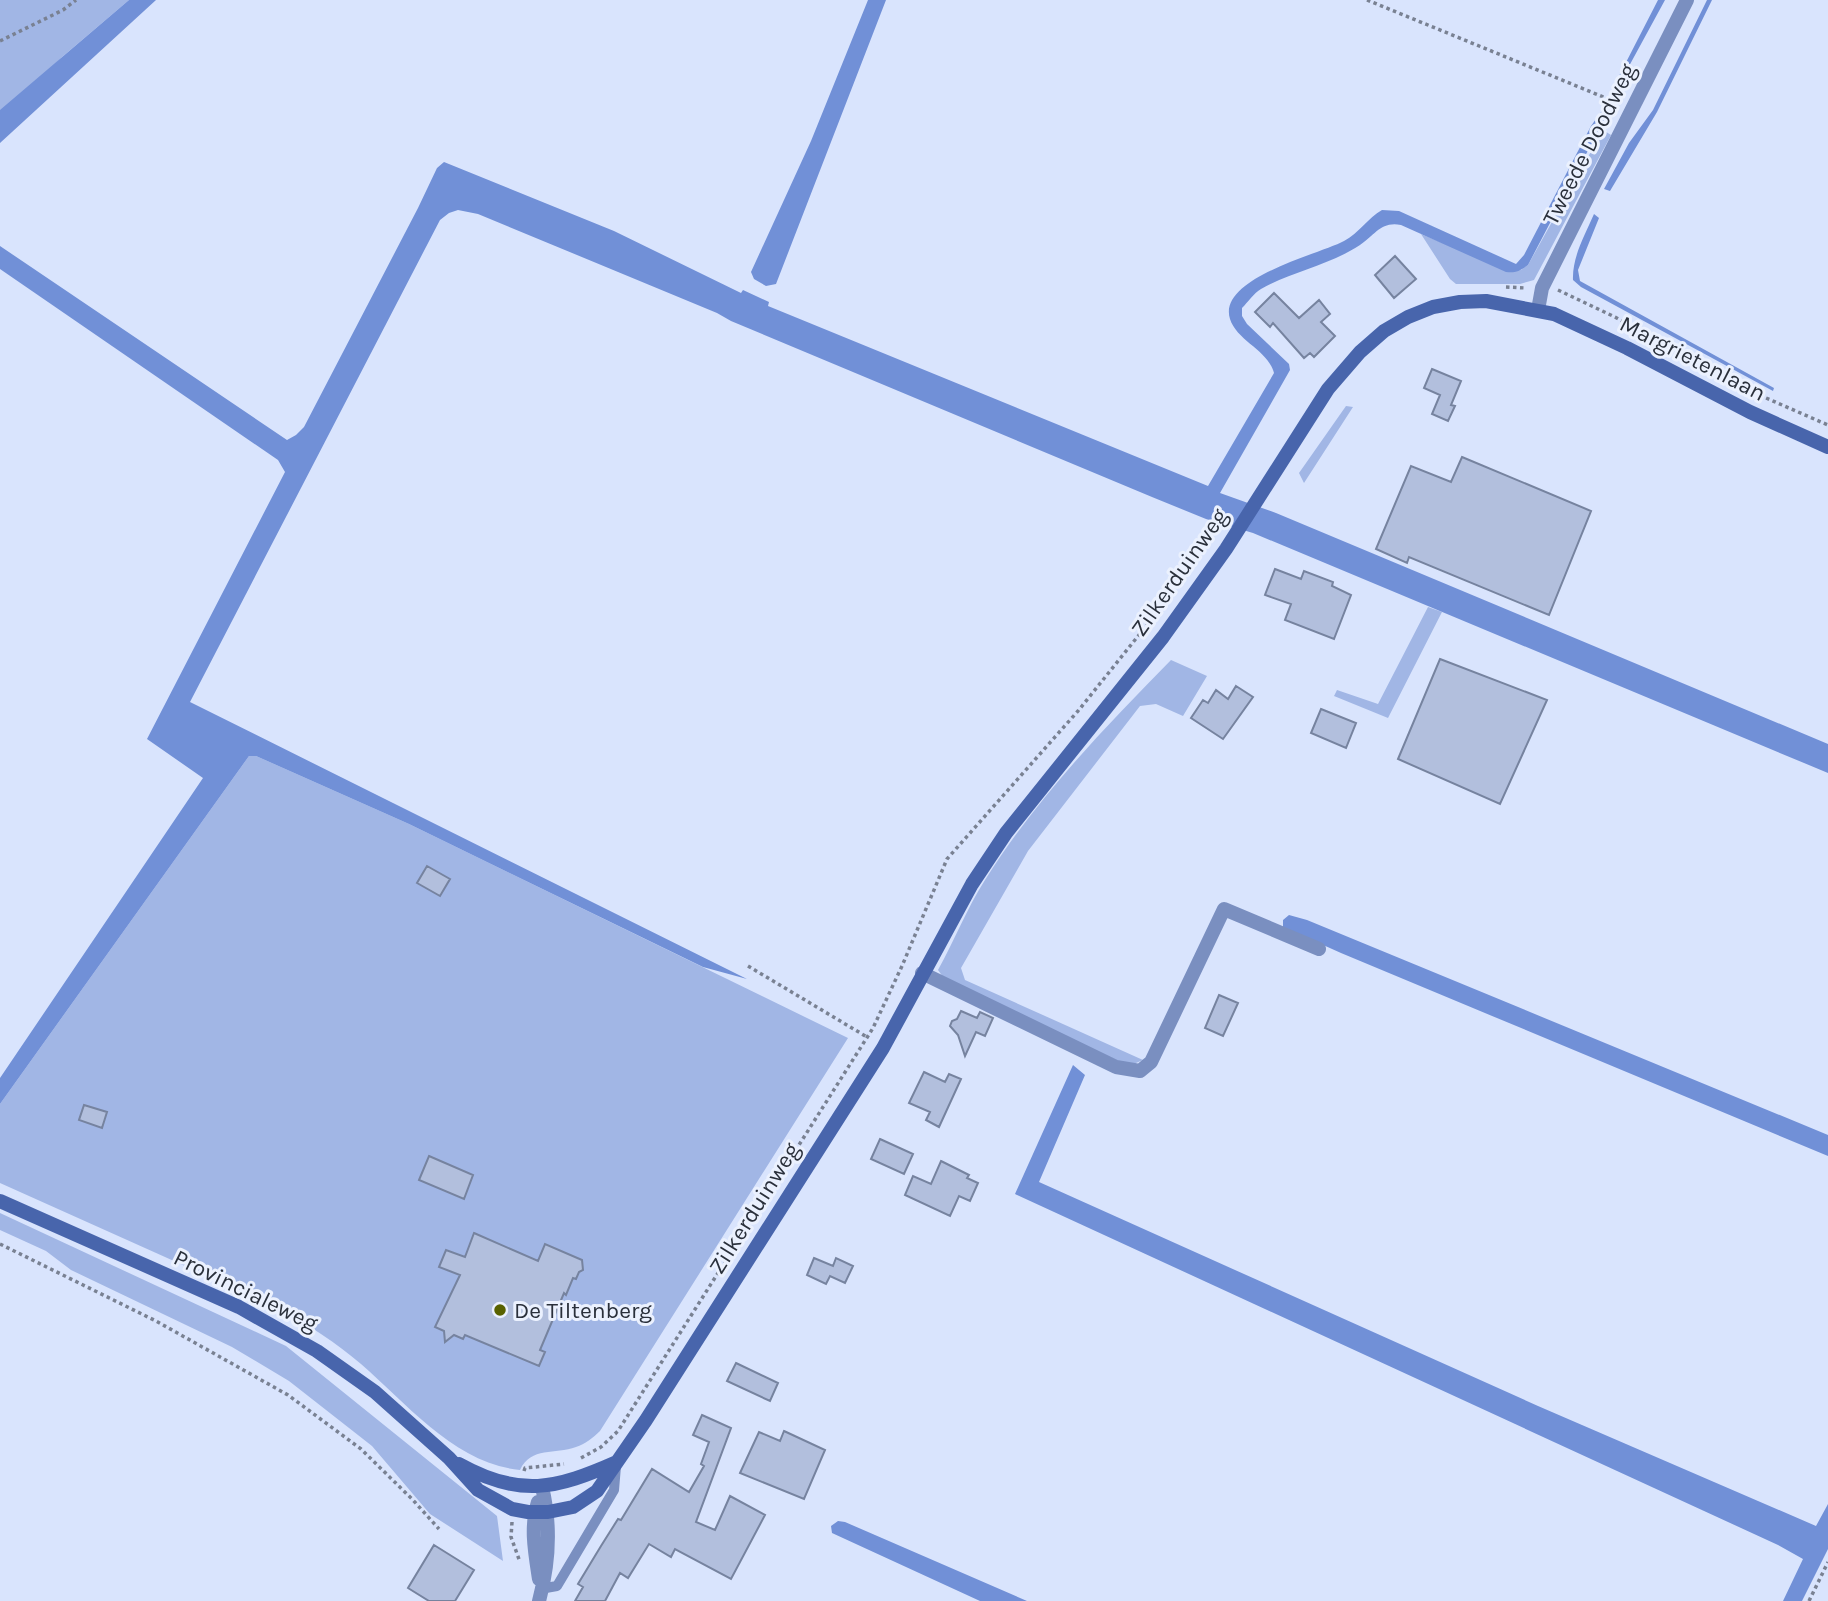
<svg xmlns="http://www.w3.org/2000/svg" width="1828" height="1601" font-family="Karla,sans-serif">
	<rect width="100%" height="100%" fill="#d9e4fd"/>
	<path fill="#a1b6e5" d="M 0,0 L 129,0 L 62,57 L 0,120 Z
		M 1603,130 L 1611,135 L 1534,280 L 1520,284 L 1456,284 L 1450,279 L 1421,234 L 1510,271 L 1521,270 L 1528,265 Z
		M 1346,406 L 1353,407 L 1304,483 L 1299,473 Z
		M 1428,607 L 1442,612 L 1388,718 L 1334,696 L 1337,690 L 1378,704 Z
		M 1171,660 L 1207,676 L 1183,716 L 1156,704 L 1140,706 L 1028,851 L 961,968 L 965,980 L 1143,1060 L 1129,1066 L 946,981 L 938,970 C 954,941 967,908 985,880 C 1036,799 1104,728 1171,660 Z
		M 249,756 L 256,756 L 409,824 L 848,1038 L 600,1431 C 593,1438 585,1444 576,1447 C 555,1455 531,1446 520,1470 C 456,1464 407,1404 361,1364 C 336,1343 309,1325 281,1309 L 0,1183 L 0,1104 Z
		M 0,1213 L 286,1346 L 497,1516 L 503,1561 L 430,1514 L 372,1446 L 289,1381 L 232,1347 L 71,1270 L 46,1251 L 0,1230 Z"/>
	<path fill="#7190d7" d="M 129,0 L 156,0 L 0,143 L 0,110 Z
		M 868,0 L 886,0 L 776,284 L 766,286 L 754,279 L 751,272 L 811,141 Z
		M 1658,0 L 1665,0 L 1616,90 L 1614,88 L 1619,76 Z
		M 1707,0 L 1712,0 L 1657,112 L 1610,191 L 1604,189 L 1629,143 L 1653,110 Z
		M 1603,109 L 1607,111 L 1605,118 L 1528,265 C 1520,271 1516,273 1506,272 L 1401,225 C 1381,221 1375,235 1360,245 C 1330,265 1293,271 1261,289 C 1254,293 1248,302 1242,308 L 1242,316 L 1247,324 L 1289,364 L 1290,370 L 1220,493 L 1276,513 L 1828,744 L 1828,773 L 1253,533 L 1206,519 L 1152,497 L 731,321 L 717,313 L 478,214 L 458,210 L 449,213 L 440,220 L 190,702 L 747,979 L 703,967 L 409,824 L 256,756 L 249,756 L 0,1104 L 0,1078 L 203,778 L 147,739 L 285,472 L 278,460 L 0,269 L 0,246 L 287,440 L 296,435 L 304,427 L 418,208 L 437,168 L 444,162 L 614,231 L 741,293 L 743,290 L 769,302 L 768,306 L 1208,486 L 1274,373 C 1268,350 1237,341 1230,319 C 1217,278 1320,254 1344,241 C 1359,233 1368,218 1382,210 L 1399,211 L 1516,264 L 1524,255 L 1591,126 Z
		M 1594,214 L 1599,218 L 1578,270 L 1580,281 L 1774,388 L 1773,391 L 1581,287 L 1573,280 C 1572,257 1585,235 1594,214 Z
		M 1289,915 L 1307,920 L 1828,1135 L 1828,1156 L 1341,953 L 1283,927 L 1283,920 Z
		M 1073,1065 L 1085,1075 L 1039,1182 L 1538,1406 L 1816,1526 L 1828,1504 L 1828,1549 L 1802,1601 L 1783,1601 L 1803,1559 L 1778,1545 L 1015,1194 Z
		M 838,1521 L 845,1522 L 1027,1601 L 980,1601 L 832,1533 L 831,1526 Z"/>
	<path fill="#b2bfdd" stroke="#76839f" stroke-width="2" d="M 1395,256 L 1416,279 L 1394,298 L 1375,275 Z
		M 1274,293 L 1299,318 L 1319,300 L 1330,314 L 1321,322 L 1335,336 L 1314,357 L 1310,353 L 1304,358 L 1273,323 L 1270,327 L 1255,312 Z
		M 1432,369 L 1461,381 L 1451,405 L 1455,406 L 1448,421 L 1432,414 L 1440,395 L 1424,388 Z
		M 1462,457 L 1591,511 L 1549,615 L 1409,557 L 1407,563 L 1376,549 L 1411,466 L 1451,482 Z
		M 1275,569 L 1301,579 L 1304,571 L 1333,582 L 1332,586 L 1351,595 L 1334,639 L 1285,620 L 1291,604 L 1265,595 Z
		M 1440,659 L 1547,700 L 1500,804 L 1398,759 Z
		M 1236,686 L 1253,697 L 1223,739 L 1191,718 L 1203,700 L 1208,703 L 1216,690 L 1228,699 Z
		M 1321,709 L 1356,723 L 1346,748 L 1311,733 Z
		M 427,866 L 450,879 L 440,896 L 417,883 Z
		M 1219,995 L 1238,1003 L 1223,1036 L 1205,1028 Z
		M 961,1011 L 977,1018 L 980,1012 L 993,1018 L 985,1036 L 976,1032 L 965,1056 L 958,1035 L 950,1026 L 952,1021 L 957,1019 Z
		M 924,1072 L 945,1082 L 949,1074 L 961,1079 L 939,1127 L 926,1120 L 930,1112 L 909,1103 Z
		M 84,1105 L 107,1112 L 102,1128 L 79,1120 Z
		M 880,1139 L 913,1154 L 904,1174 L 871,1159 Z
		M 429,1156 L 473,1175 L 464,1199 L 419,1180 Z
		M 941,1161 L 969,1175 L 967,1178 L 978,1183 L 970,1201 L 959,1196 L 950,1216 L 905,1195 L 913,1176 L 931,1184 Z
		M 474,1233 L 538,1261 L 545,1244 L 582,1260 L 583,1270 L 579,1272 L 576,1279 L 573,1278 L 566,1295 L 564,1293 L 540,1350 L 545,1352 L 539,1366 L 465,1335 L 463,1339 L 454,1335 L 445,1342 L 444,1331 L 435,1327 L 460,1275 L 439,1267 L 446,1250 L 465,1257 Z
		M 814,1258 L 833,1266 L 836,1258 L 853,1266 L 845,1283 L 830,1276 L 826,1284 L 807,1275 Z
		M 736,1363 L 778,1383 L 770,1401 L 727,1381 Z
		M 702,1415 L 731,1428 L 696,1522 L 715,1530 L 730,1496 L 765,1515 L 731,1579 L 675,1549 L 671,1557 L 649,1544 L 628,1578 L 620,1573 L 605,1601 L 575,1601 L 583,1587 L 578,1584 L 601,1546 L 618,1519 L 621,1520 L 652,1469 L 689,1492 L 704,1466 L 701,1464 L 709,1442 L 693,1435 Z
		M 784,1431 L 825,1450 L 804,1499 L 740,1473 L 759,1432 L 780,1441 Z
		M 434,1545 L 474,1570 L 455,1601 L 429,1601 L 408,1588 Z"/>
	<g fill="none" stroke-linecap="round" stroke-linejoin="round">
		<path stroke="#798192" stroke-width="3.5" stroke-dasharray="3.5 3.5" stroke-linecap="butt" d="M 1367,0 L 1618,103
			M 0,41 L 63,10 L 76,0
			M 1506,287 L 1526,288
			M 1558,290 L 1615,317 L 1717,376
			M 1734,384 L 1828,425
			M 748,966 L 867,1037
			M 0,1244 L 156,1321 L 288,1395 L 361,1449 L 412,1499 L 439,1529
			M 581,1458 L 601,1447 L 618,1431 L 873,1028 L 902,966 L 947,859 L 1078,711 L 1179,585
			M 524,1471 L 525,1468 L 564,1464
			M 512,1522 L 511,1537 L 520,1562
			M 1809,1601 L 1828,1562"/>
		<path stroke="#7a8fc0" stroke-width="10" d="M 540,1589 L 557,1586 L 614,1490 L 616,1466"/>
		<path stroke="#7a8fc0" stroke-width="14" d="M 1538,310 L 1542,288 L 1687,0
			M 922,973 L 1116,1067 L 1140,1071 L 1151,1062 L 1224,909 L 1319,949"/>
		<path stroke="#7a8fc0" stroke-width="14" d="M 538,1502 C 530,1527 535,1553 539,1579
			M 539,1601 C 549,1564 551,1524 542,1487"/>
		<path stroke="#4865ac" stroke-width="14" d="M 0,1201 L 239,1307 L 317,1351 L 375,1392 L 449,1458 L 478,1490 L 512,1509 L 528,1512 L 548,1512 L 573,1507 L 597,1491 L 646,1420 L 883,1048 L 972,884 L 1006,833 L 1163,637 L 1226,549 L 1328,389 L 1360,352 L 1384,331 L 1408,317 L 1433,307 L 1460,302 L 1486,301 L 1554,314 L 1627,348 L 1750,412 L 1828,447
			M 459,1464 C 520,1498 556,1489 617,1462"/>
	</g>
	<circle fill="#586100" stroke="#ebf1fe" stroke-width="2.5" cx="500" cy="1310" r="7"/>
	<g text-anchor="middle" stroke-width="6" stroke-linejoin="round" paint-order="stroke">
		<g font-size="23" fill="#2a303b" stroke="#ebf1fe">
			<text transform="translate(1589 144) rotate(-63)" y="8">Tweede Doodweg</text>
			<text transform="translate(1693 358) rotate(27)" y="8">Margrietenlaan</text>
			<text transform="translate(1179 572) rotate(-55)" y="8">Zilkerduinweg</text>
			<text transform="translate(754 1208) rotate(-58)" y="8">Zilkerduinweg</text>
			<text transform="translate(246 1290) rotate(26)" y="8">Provincialeweg</text>
		</g>
		<g font-size="23" fill="#2a303b" stroke="#ebf1fe" text-anchor="start">
			<text x="514" y="1318">De Tiltenberg</text>
		</g>
	</g>
</svg>
